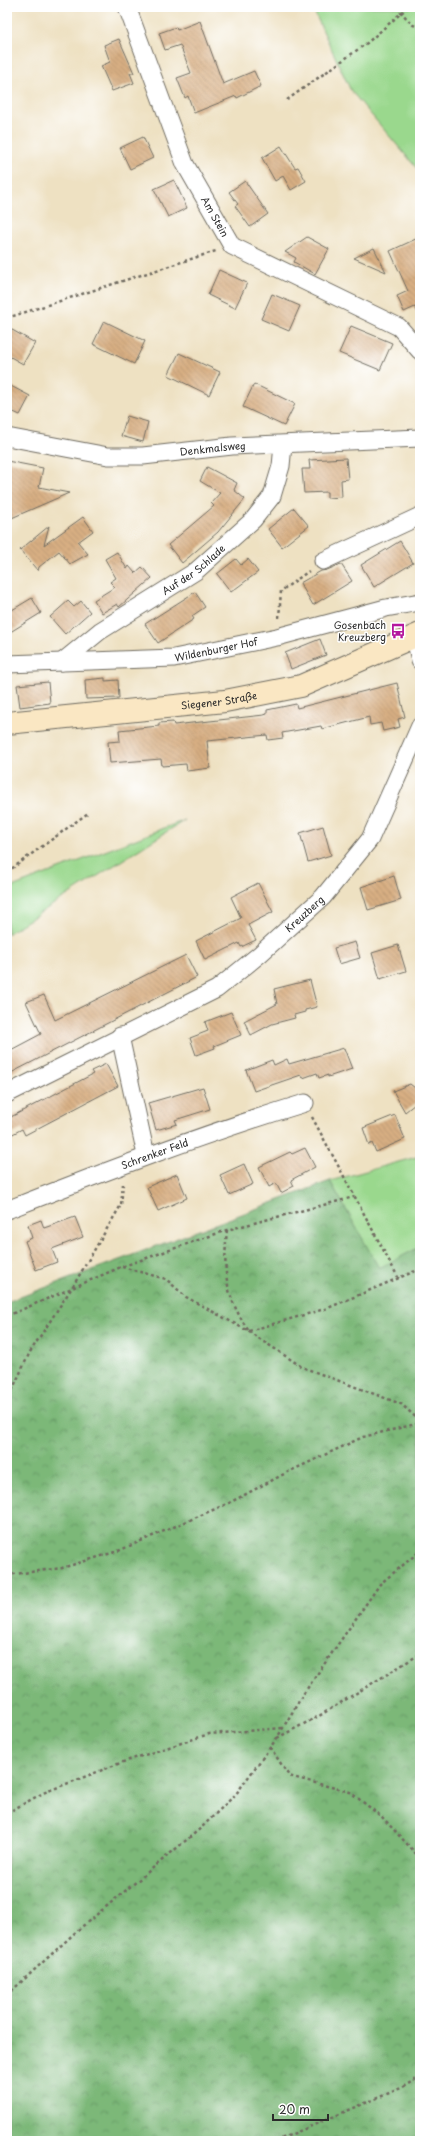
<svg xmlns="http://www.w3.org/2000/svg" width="427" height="2148" font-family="'Playpen Sans',sans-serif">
	<defs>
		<pattern id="forest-crowns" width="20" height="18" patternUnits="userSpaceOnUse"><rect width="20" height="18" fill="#7bb878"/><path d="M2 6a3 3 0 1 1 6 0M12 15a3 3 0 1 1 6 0" fill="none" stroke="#659663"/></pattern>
		<pattern id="building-back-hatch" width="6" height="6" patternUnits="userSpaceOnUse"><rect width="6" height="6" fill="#d8af83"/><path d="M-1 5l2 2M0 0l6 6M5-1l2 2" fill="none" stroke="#af8f6b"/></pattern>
	</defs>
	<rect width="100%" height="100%" fill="#fff"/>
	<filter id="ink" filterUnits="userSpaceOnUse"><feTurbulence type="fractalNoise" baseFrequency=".025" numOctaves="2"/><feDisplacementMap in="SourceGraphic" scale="8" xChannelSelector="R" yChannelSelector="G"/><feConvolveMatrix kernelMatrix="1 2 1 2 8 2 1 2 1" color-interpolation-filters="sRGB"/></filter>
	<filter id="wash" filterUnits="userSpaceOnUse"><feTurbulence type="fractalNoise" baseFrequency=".012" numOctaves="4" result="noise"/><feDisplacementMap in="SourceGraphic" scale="16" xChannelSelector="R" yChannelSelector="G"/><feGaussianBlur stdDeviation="0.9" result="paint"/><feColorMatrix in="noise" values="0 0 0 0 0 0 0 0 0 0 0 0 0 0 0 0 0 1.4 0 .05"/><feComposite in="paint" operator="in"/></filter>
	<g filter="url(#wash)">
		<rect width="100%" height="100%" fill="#eee1c2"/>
		<path fill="#9ad88d" stroke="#62825c" d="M 312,7 L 420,7 L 420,172 L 351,91 Z
			M 185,820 L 7,934 L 7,889 Z
			M 420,1156 L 420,1247 L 379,1269 L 330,1181 Z"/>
		<path fill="url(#forest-crowns)" stroke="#537252" d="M 330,1181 L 379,1268 L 420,1247 L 420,2141 L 7,2141 L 7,1302 Z"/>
		<g id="blocks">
			<path fill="url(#building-back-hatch)" d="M 200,21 L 223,84 L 254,71 L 261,86 L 237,98 L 236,96 L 194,113 L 188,96 L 185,98 L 177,78 L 191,73 L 180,45 L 165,50 L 159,33 L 176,27 L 177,30 Z
				M 119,39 L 134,73 L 130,73 L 134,83 L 112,91 L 101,66 L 110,62 L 104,45 Z
				M 143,137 L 153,158 L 130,169 L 120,148 Z
				M 281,146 L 295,168 L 298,167 L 306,181 L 291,190 L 283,176 L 275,181 L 262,158 Z
				M 174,180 L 187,208 L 168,217 L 154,189 Z
				M 245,181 L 268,214 L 250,227 L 235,206 L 238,204 L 229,192 Z
				M 307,237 L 329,249 L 315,274 L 294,262 L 296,258 L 285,252 Z
				M 420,237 L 420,317 L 415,307 L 404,312 L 397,296 L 408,291 L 390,251 Z
				M 374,248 L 386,272 L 354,258 Z
				M 219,270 L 247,283 L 235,308 L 208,295 Z
				M 272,294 L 300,306 L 289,331 L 261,319 Z
				M 104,321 L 145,341 L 134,364 L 93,344 Z
				M 351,326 L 392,343 L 380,370 L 339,353 Z
				M 7,327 L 35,343 L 23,364 L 7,355 Z
				M 179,353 L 220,372 L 209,395 L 168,375 Z
				M 7,384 L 30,396 L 20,415 L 7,409 Z
				M 254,384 L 295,404 L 284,426 L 243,407 Z
				M 127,416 L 148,422 L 143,442 L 121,436 Z
				M 346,458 L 348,479 L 341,480 L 342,497 L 327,498 L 327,492 L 304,493 L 302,469 L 310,469 L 309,460 Z
				M 7,461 L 43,468 L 39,487 L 69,493 L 7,520 Z
				M 207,467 L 237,483 L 234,490 L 245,499 L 218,532 L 182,563 L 168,545 L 214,506 L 211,503 L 220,493 L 200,481 Z
				M 294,508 L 309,526 L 282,547 L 268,529 Z
				M 83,517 L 93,531 L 78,542 L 88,554 L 70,564 L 59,551 L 39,567 L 38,571 L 20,550 L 49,526 L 44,545 Z
				M 400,541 L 413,563 L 374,587 L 361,565 Z
				M 117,552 L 127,569 L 129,566 L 135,573 L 142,567 L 152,578 L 119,607 L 117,604 L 102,613 L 94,600 L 115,587 L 110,582 L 116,578 L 105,559 Z
				M 236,559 L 241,565 L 248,559 L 258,572 L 231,592 L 217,574 Z
				M 341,564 L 352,581 L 313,605 L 300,583 L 321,571 L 327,570 Z
				M 195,592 L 205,607 L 192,616 L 194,619 L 158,643 L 145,624 Z
				M 32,598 L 41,613 L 7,634 L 7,613 Z
				M 68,601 L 74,607 L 81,601 L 90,612 L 65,634 L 50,617 Z
				M 320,639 L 326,655 L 291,669 L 285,653 Z
				M 105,678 L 105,681 L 118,680 L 119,698 L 86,699 L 85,680 Z
				M 48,682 L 50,703 L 20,707 L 17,685 Z
				M 397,683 L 405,717 L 398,719 L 400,727 L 383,731 L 381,723 L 370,725 L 369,717 L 322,729 L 321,726 L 282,733 L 283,738 L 268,740 L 267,735 L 207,741 L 210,768 L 187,771 L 186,764 L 162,766 L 161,759 L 110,763 L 108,742 L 120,741 L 119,730 L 159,726 L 159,723 L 173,722 L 174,725 L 264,715 L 267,714 L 267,710 L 296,704 L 297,708 Z
				M 323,826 L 331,855 L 308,862 L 300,833 Z
				M 394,876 L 401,900 L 368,910 L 361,887 Z
				M 258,883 L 273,912 L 248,925 L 256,940 L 241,947 L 239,943 L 205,960 L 196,941 L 241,918 L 231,897 Z
				M 355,942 L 360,958 L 339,964 L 334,948 Z
				M 398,945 L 406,971 L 380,979 L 372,953 Z
				M 186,955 L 197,977 L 7,1075 L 7,1052 L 41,1034 L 26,1002 L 44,995 L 55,1020 Z
				M 310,980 L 317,1007 L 305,1010 L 305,1012 L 294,1015 L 295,1018 L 272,1024 L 251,1035 L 244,1021 L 277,1004 L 274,989 Z
				M 231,1012 L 241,1035 L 214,1046 L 215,1048 L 196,1055 L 190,1038 L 208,1031 L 205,1022 Z
				M 344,1048 L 352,1069 L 328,1077 L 328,1075 L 319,1078 L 317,1073 L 303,1078 L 301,1075 L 254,1091 L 246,1070 L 272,1060 L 274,1065 L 287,1059 L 289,1064 Z
				M 106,1064 L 118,1086 L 25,1135 L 22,1129 L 7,1137 L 7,1119 L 93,1074 L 91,1071 Z
				M 410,1084 L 420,1092 L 420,1100 L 405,1112 L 393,1091 Z
				M 203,1087 L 210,1109 L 175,1120 L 177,1124 L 156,1130 L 148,1103 Z
				M 395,1115 L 405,1139 L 376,1152 L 372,1143 L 369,1145 L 363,1128 Z
				M 305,1148 L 315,1167 L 291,1180 L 294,1186 L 281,1193 L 276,1183 L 269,1187 L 259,1167 L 290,1152 L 292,1154 Z
				M 244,1164 L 253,1184 L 229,1195 L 220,1175 Z
				M 177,1174 L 187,1198 L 158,1211 L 147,1187 Z
				M 75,1217 L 83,1237 L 52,1249 L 57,1262 L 36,1270 L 25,1241 L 32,1238 L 28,1225 L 41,1220 L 44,1228 Z"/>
		</g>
	</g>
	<g filter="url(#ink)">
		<use href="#blocks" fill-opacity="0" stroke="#6f6b60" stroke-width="1"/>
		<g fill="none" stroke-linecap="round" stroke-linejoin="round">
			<g stroke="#6f6b60" stroke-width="19">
				<g id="minor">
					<path id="s1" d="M 127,7 L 185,164 L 232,246 L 399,327 L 420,351"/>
					<path id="s2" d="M 7,437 L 108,456 L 143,456 L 232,446 L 420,438"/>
					<path d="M 323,561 L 420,516"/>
					<path d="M 415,637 L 420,661"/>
					<path id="s3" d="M 62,662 L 100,631 L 196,571 L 253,520 L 272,496 L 281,466 L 283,445"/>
					<path id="s4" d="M 7,664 L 174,658 L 277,637 L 386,608 L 420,602"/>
					<path d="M 120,1036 L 146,1155"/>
					<path id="s5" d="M 7,1094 L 217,989 L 260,954 L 323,897 L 370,839 L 420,726"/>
					<path id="s6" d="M 7,1210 C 106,1171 203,1134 305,1103"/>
				</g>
			</g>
			<g stroke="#6f6b60" stroke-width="24">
				<g id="secondary">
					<path id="s7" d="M 7,723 L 225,701 L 301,686 L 420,634"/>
				</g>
			</g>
			<path stroke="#6f6b60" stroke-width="2.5" stroke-dasharray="3 3" stroke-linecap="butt" d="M 396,7 L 413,25 L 420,27
				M 287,100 L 367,43 L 408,7
				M 7,318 L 216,251
				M 279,618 L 281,591 L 309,571
				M 7,872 L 88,813
				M 312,1117 L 399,1279
				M 227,1230 C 223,1272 225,1295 248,1330
				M 122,1267 L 166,1279 L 186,1297 L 248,1331 L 302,1367 L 401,1404 L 420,1421
				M 7,1316 L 121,1267 L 227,1230 L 354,1197
				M 249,1331 L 328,1308 L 420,1269
				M 7,1401 L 30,1352 L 73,1286 L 121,1205 L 123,1184
				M 7,1575 L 62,1568 L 118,1551 L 229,1503 L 284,1474 L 363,1437 L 420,1423
				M 277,1738 L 319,1716 L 420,1654
				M 270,1747 L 289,1776 L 350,1792 L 382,1817 L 420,1858
				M 7,1813 L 43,1793 L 123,1762 L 209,1734 L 282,1728
				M 7,1995 L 78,1930 L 201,1828 L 236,1794 L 277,1738 L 302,1696 L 380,1584 L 420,1551
				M 276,2141 L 401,2088 L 420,2077"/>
			<use href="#minor" stroke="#fff" stroke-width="17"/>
			<use href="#secondary" stroke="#fae7c3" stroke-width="22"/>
		</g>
	</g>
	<defs>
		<g id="bus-bare" transform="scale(1.2)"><path d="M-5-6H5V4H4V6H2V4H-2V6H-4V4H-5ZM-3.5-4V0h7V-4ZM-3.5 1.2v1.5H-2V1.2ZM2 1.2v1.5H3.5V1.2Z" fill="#b5179e" stroke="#fff" stroke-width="2.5" paint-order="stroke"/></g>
	</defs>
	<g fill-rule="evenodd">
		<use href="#bus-bare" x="398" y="631"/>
	</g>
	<g text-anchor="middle" stroke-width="3" stroke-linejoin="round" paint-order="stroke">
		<g font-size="10" fill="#2b2b2b" stroke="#fff">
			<text dy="4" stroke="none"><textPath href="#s1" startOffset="228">Am Stein</textPath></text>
			<text dy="4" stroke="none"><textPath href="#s2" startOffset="208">Denkmalsweg</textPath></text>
			<text dy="4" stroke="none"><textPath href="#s3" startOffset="161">Auf der Schlade</textPath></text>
			<text dy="4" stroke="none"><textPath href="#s4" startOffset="210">Wildenburger Hof</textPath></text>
			<text dy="4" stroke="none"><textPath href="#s7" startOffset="213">Siegener Straße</textPath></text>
			<text dy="4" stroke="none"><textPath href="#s5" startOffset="350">Kreuzberg</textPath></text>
			<text dy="4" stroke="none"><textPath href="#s6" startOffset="158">Schrenker Feld</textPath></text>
		</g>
		<g font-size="10" fill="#2b2b2b" stroke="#fff" text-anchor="end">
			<text x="386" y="629">Gosenbach<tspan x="386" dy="12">Kreuzberg</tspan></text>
		</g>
	</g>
	<rect width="427" height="2148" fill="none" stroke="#fff" stroke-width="24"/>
	<path d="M273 2114v6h55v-6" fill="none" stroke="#2b2b2b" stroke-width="2"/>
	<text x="279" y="2114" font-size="12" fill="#2b2b2b" stroke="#ffffff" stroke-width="3" paint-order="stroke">20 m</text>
</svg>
